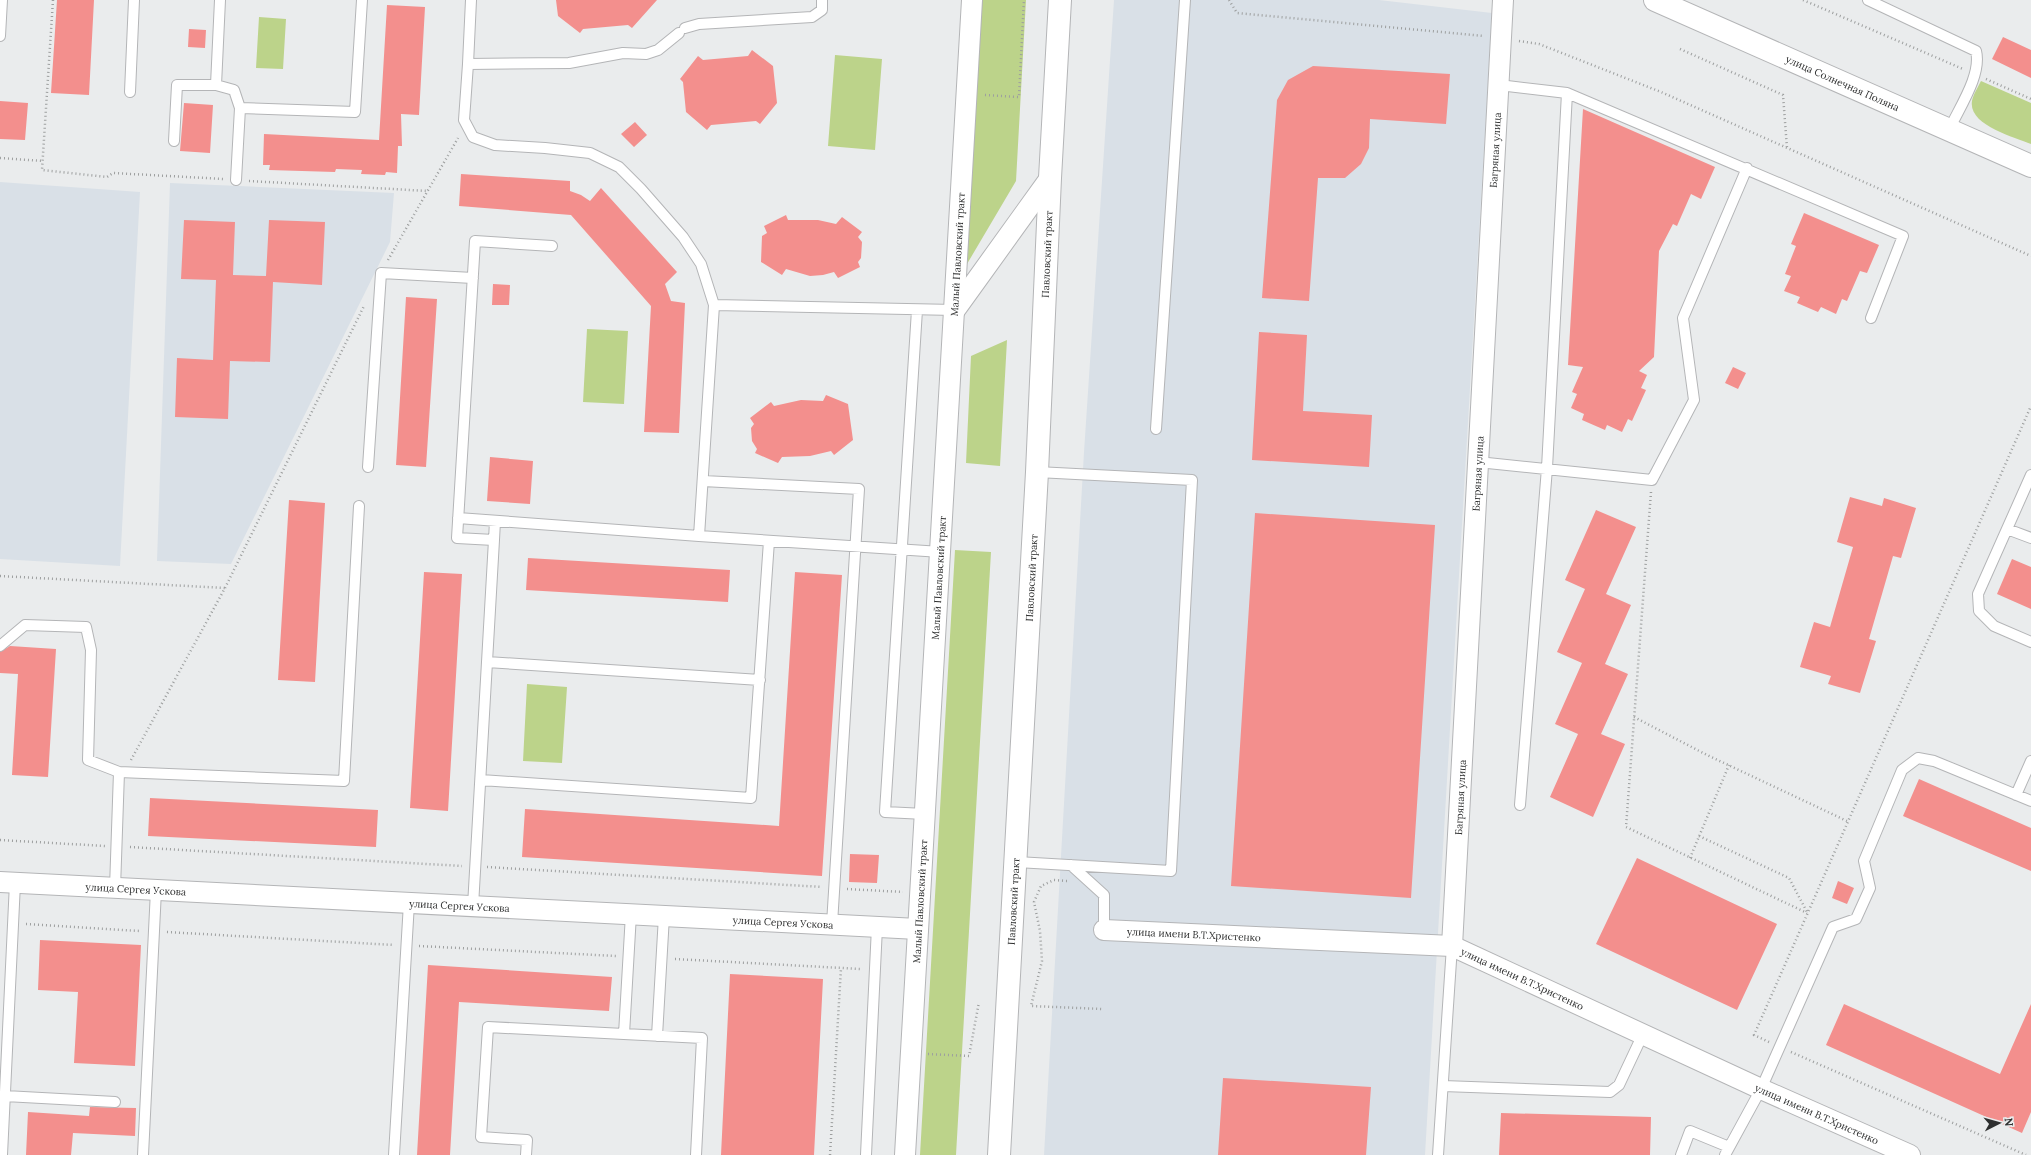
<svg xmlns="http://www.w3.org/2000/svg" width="2031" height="1155" font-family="Lora,serif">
	<rect width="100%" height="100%" fill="#eaeced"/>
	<path fill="#d9e0e7" d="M 1114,0 L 1379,0 L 1492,13 L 1425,1155 L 1044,1155 L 1084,452 Z
		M 0,182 L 140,192 L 120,566 L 0,559 Z
		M 170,183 L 394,193 L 390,242 L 231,564 L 157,561 Z"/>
	<path fill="#bcd38a" d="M 982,0 L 1026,0 L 1016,181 L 967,264 Z
		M 259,17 L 286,19 L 283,69 L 256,68 Z
		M 835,55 L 882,59 L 875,150 L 828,146 Z
		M 1981,81 L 2031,103 L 2031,144 C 2014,137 1968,125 1972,101 C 1973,95 1978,87 1981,81 Z
		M 587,329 L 628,331 L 624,404 L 583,402 Z
		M 1007,340 L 1000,466 L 966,463 L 971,356 Z
		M 955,550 L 991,552 L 956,1155 L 920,1155 Z
		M 527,684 L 567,687 L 562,763 L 523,761 Z"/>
	<path fill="#f38f8d" d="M 57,0 L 94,0 L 89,95 L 51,93 Z
		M 556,0 L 657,0 L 632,28 L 628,25 L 583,29 L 580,33 L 558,16 Z
		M 387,5 L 425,7 L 419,115 L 401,114 L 402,146 L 398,146 L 397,173 L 386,172 L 385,175 L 361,174 L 362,170 L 336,169 L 335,172 L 269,170 L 270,165 L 263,165 L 264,134 L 379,140 Z
		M 189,29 L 206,30 L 205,48 L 188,47 Z
		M 2003,37 L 2031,50 L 2031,78 L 1992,59 Z
		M 752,50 L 773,66 L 777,103 L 760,124 L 756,121 L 711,125 L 707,130 L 686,112 L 683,82 L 680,79 L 698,56 L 703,60 L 748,56 Z
		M 1313,66 L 1450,74 L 1446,124 L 1370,119 L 1369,148 L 1361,164 L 1345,178 L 1318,178 L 1309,301 L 1262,298 L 1277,100 L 1288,80 Z
		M 0,101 L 28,103 L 25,140 L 0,139 Z
		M 184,103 L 213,105 L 210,153 L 180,151 Z
		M 1583,109 L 1715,167 L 1701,199 L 1691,194 L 1677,226 L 1673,224 L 1659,251 L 1654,357 L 1639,371 L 1647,375 L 1641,388 L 1646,390 L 1632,421 L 1628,419 L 1622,432 L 1607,425 L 1605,430 L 1582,420 L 1584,414 L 1571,408 L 1577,394 L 1572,392 L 1583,367 L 1568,365 Z
		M 635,122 L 647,135 L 634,147 L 621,134 Z
		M 461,174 L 570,181 L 570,191 L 581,195 L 590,201 L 601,188 L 677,272 L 665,284 L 671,301 L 685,303 L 679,433 L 644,432 L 651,306 L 571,215 L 459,206 Z
		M 1804,213 L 1879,245 L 1867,273 L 1860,271 L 1847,301 L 1842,299 L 1836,314 L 1821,307 L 1818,312 L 1797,303 L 1800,297 L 1784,291 L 1791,276 L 1785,274 L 1796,246 L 1791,244 Z
		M 786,215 L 788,220 L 818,220 L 836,224 L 842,217 L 862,232 L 858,237 L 862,242 L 861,258 L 858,262 L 860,267 L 838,278 L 834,272 L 823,275 L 810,276 L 786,269 L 782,275 L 761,262 L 762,236 L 767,233 L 764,226 Z
		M 184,220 L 235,222 L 233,275 L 266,276 L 269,220 L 325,222 L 322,285 L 273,282 L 270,362 L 230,361 L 228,419 L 175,417 L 177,358 L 213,360 L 216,280 L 181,279 Z
		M 493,284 L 510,285 L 509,305 L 492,305 Z
		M 406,297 L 437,299 L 426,467 L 396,465 Z
		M 1259,332 L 1307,335 L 1303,411 L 1372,415 L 1369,467 L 1252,460 Z
		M 1733,367 L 1746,373 L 1738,389 L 1725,383 Z
		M 826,395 L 848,404 L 853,440 L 834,455 L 831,451 L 810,456 L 782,457 L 778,463 L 755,453 L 757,449 L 752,441 L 751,428 L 754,424 L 750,418 L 771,402 L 774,406 L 801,400 L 823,401 Z
		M 490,457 L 533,461 L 530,504 L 487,501 Z
		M 1850,497 L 1882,506 L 1884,498 L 1916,508 L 1901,558 L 1893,556 L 1869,639 L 1876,641 L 1860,693 L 1828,684 L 1831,676 L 1800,667 L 1814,622 L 1830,627 L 1853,547 L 1837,542 Z
		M 289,500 L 325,503 L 315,682 L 278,680 Z
		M 1596,510 L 1636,527 L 1606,594 L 1631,605 L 1605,664 L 1628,674 L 1601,734 L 1625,744 L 1593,817 L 1550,797 L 1578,734 L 1555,724 L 1582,663 L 1557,652 L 1585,589 L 1565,580 Z
		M 1255,513 L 1435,525 L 1411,898 L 1231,886 Z
		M 528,558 L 730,570 L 728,602 L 526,590 Z
		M 2012,559 L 2031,567 L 2031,609 L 1997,594 Z
		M 424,572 L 462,574 L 448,811 L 410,808 Z
		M 795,572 L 842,575 L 822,876 L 522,857 L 525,809 L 779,826 Z
		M 10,646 L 56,649 L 48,777 L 12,775 L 18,674 L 0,673 L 0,652 Z
		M 1919,779 L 2031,828 L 2031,871 L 1903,816 Z
		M 150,798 L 378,810 L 376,847 L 148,836 Z
		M 850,854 L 879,855 L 877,883 L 849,882 Z
		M 1637,858 L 1777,924 L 1737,1010 L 1596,944 Z
		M 1838,881 L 1854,888 L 1847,904 L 1832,898 Z
		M 40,940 L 141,945 L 135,1066 L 74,1063 L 78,992 L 38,990 Z
		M 428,965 L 612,977 L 609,1011 L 459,1002 L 450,1155 L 417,1155 Z
		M 730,974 L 823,979 L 814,1155 L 721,1155 Z
		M 1844,1004 L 2000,1074 L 2031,1004 L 2031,1112 L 2022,1133 L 1826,1045 Z
		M 1223,1078 L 1371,1087 L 1366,1155 L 1218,1155 Z
		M 90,1107 L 136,1108 L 135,1136 L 73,1133 L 71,1155 L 26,1155 L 28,1112 L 89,1116 Z
		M 1501,1113 L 1651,1117 L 1650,1155 L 1499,1155 Z"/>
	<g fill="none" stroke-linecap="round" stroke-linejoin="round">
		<g stroke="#b4b5b7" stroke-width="12">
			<path id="lane" d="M 220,0 L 216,85 L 234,90 L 240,108
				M 471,0 L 468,64 L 569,63 L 623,53 L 646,54 L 658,50 L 679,33
				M 1868,0 L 1976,51 C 1982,75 1959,108 1949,130
				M 685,28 L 699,24 L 812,17 L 822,10 L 822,0
				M 0,36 L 2,0
				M 468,64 L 464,120 L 473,137 L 495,145 L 545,148 L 590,153 L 619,167 L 641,189 L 683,237 L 701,264 L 714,305 L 699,536
				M 1499,85 L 1567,93 L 1903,236 L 1871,318
				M 130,92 L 134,0
				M 174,141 L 177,85 L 216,85
				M 236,180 L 240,108 L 355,112 L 362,0
				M 714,305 L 955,310
				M 917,310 L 885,812 L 925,814
				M 1156,429 L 1185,0
				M 1478,462 L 1652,480 L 1694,400 L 1683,318 L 1747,168
				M 368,467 L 381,273 L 473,278
				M 2031,475 L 1978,594 L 1979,611 L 1994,626 L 2031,642
				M 703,481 L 859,489 L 832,924
				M 458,518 L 699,536 L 941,552
				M 2007,529 L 2031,538
				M 494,540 L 495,521
				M 0,646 L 25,625 L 86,627 L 91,650 L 88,760 L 119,772
				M 487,662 L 760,680
				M 481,780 L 751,798 L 769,541
				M 2016,795 L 2031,761
				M 1520,805 L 1547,468 L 1567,93
				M 1017,862 L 1171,871 L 1189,535 L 1192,480 L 1037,472
				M 1071,865 L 1104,895 L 1104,930
				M 115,888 L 119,772 L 344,781 L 359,506
				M 473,906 L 494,540 L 457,538 L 475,241 L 552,246
				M 624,1034 L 702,1038 L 696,1155
				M 657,1036 L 664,916
				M 1443,1086 L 1610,1092 L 1619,1085 L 1643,1034
				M 5,1096 L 115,1102
				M 2,1155 L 15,883
				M 143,1155 L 156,890
				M 394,1155 L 409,903
				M 526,1155 L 527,1140 L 481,1137 L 488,1027 L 624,1034 L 631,914
				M 866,1155 L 877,927
				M 1438,1155 L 1452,946
				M 1681,1155 L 1690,1131 L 1729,1147
				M 1725,1155 L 1761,1089 L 1833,927 L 1856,919 L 1870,888 L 1864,861 L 1902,770 L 1918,758 L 1934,761 L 2031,801"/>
		</g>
		<g stroke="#b4b5b7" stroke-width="22">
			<g id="street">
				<path d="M 955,310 L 1050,178"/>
				<path id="s1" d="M 0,882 L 918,929"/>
				<path id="s2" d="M 1104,930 L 1452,946 L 1761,1089 L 1910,1155"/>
				<path id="s3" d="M 1452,946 L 1503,0"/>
				<path id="s4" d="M 905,1155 L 972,0"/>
			</g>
		</g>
		<g stroke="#b4b5b7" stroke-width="24">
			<g id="secondary">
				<path id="s5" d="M 1655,0 L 2031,166"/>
			</g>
		</g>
		<g stroke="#b4b5b7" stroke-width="24">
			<g id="primary">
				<path id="s6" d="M 999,1155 L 1037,472 L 1050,178 L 1060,0"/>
			</g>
		</g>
		<path stroke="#9d9f9f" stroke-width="2.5" stroke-dasharray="1 3" stroke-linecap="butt" d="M 53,0 L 42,170 L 107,177 L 113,173 L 224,179
			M 1229,0 L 1237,13 L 1484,36
			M 1803,0 L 1963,69
			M 1519,41 L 1539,44 L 1661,92 L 2031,256
			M 1680,49 L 1783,95 L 1787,148
			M 1986,79 L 2031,99
			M 985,95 L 1019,97 L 1024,0
			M 0,158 L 43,161
			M 249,181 L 428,191
			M 388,260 L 458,138
			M 1651,492 L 1626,827 L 1807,913
			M 0,576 L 225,588
			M 1634,717 L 1707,755 L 1847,821
			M 131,760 L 225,588 L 364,306
			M 1699,836 L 1789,878 L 1807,912
			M 0,840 L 105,846
			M 130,847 L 462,866
			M 1690,858 L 1729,765
			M 487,867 L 822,887
			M 1067,881 L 1054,880 L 1041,886 L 1034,902 L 1040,931 L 1042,961 L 1031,1006 L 1102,1009
			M 847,889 L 903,892
			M 26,924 L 140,931
			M 167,932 L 394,945
			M 419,946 L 616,956
			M 675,959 L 861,969
			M 1769,1042 L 1754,1035 L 2031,406
			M 1791,1052 L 2026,1155
			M 928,1054 L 969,1056 L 979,1002
			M 830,1155 L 841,968"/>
		<use href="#lane" stroke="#fff" stroke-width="10"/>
		<use href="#street" stroke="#fff" stroke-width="20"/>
		<use href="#secondary" stroke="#fff" stroke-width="22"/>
		<use href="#primary" stroke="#fff" stroke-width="22"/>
	</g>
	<g text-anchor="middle" stroke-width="4" stroke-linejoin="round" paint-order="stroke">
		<g font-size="10" fill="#2e2f2f" stroke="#eaeced">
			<text dy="4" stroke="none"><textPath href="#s5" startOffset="205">улица Солнечная Поляна</textPath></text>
			<text dy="4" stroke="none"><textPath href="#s3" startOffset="797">Багряная улица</textPath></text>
			<text dy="4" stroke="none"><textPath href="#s4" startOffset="902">Малый Павловский тракт</textPath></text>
			<text dy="4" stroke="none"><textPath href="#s6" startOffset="902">Павловский тракт</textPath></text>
			<text dy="4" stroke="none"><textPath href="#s3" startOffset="473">Багряная улица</textPath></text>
			<text dy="4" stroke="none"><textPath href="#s4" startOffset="578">Малый Павловский тракт</textPath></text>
			<text dy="4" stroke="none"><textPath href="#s6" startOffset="578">Павловский тракт</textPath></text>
			<text dy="4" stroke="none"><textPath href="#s3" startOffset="149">Багряная улица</textPath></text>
			<text dy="4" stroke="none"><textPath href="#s1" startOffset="136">улица Сергея Ускова</textPath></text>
			<text dy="4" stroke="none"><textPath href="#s4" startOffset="254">Малый Павловский тракт</textPath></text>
			<text dy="4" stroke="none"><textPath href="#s6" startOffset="254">Павловский тракт</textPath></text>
			<text dy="4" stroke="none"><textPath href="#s1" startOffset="460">улица Сергея Ускова</textPath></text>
			<text dy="4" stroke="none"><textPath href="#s1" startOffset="784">улица Сергея Ускова</textPath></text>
			<text dy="4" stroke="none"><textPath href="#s2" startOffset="90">улица имени В.Т.Христенко</textPath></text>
			<text dy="4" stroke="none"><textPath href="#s2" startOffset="426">улица имени В.Т.Христенко</textPath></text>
			<text dy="4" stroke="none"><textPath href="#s2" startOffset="750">улица имени В.Т.Христенко</textPath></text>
		</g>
	</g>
	<g transform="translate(1999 1123) rotate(84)" stroke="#eaeced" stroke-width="3" paint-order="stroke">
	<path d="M0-3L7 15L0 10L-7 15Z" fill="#2e2f2f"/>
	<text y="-6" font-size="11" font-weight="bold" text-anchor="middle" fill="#2e2f2f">N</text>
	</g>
</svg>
